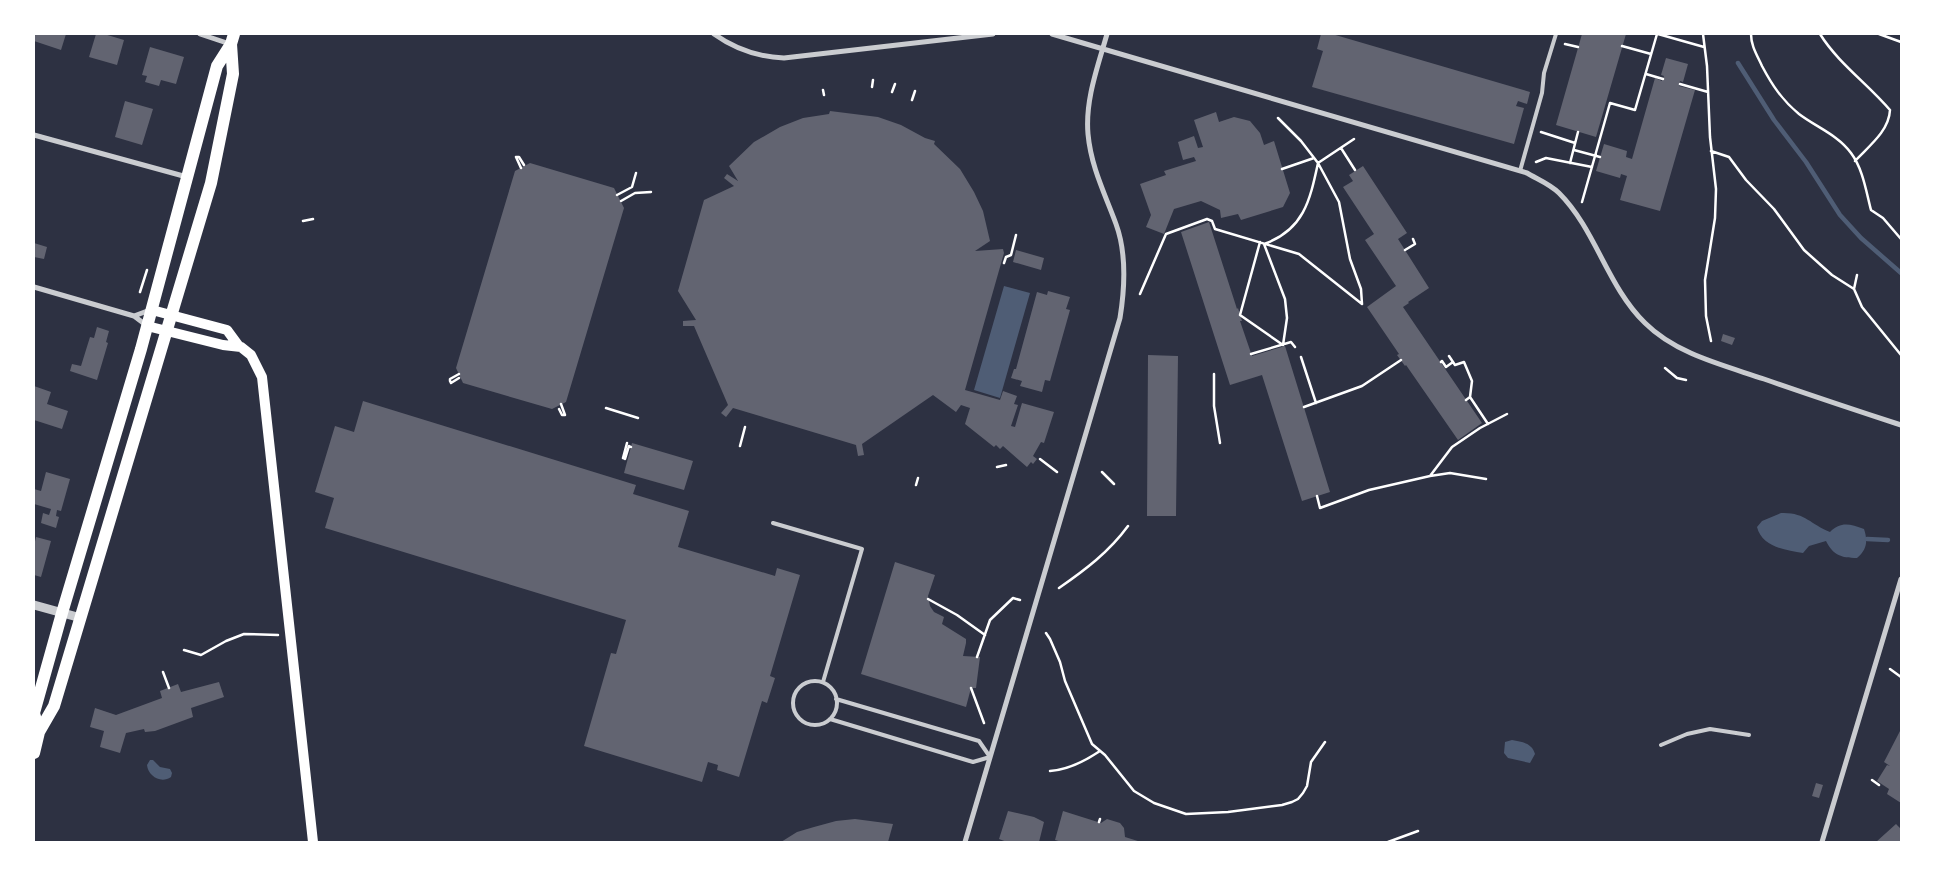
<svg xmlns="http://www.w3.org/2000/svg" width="1935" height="876" font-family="Barlow,sans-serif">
	<rect width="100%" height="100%" fill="#2d3142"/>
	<path fill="#4f5d75" d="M 1004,286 L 1030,293 L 1000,398 L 974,390 Z
		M 1781,513 C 1805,512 1810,524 1830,532 C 1841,521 1850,524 1864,529 C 1868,541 1867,550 1857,558 C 1841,558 1833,555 1826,541 L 1809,546 L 1803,553 C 1785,550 1762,547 1757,527 L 1762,521 Z
		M 1512,740 C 1523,742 1532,743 1535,754 L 1530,763 L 1508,758 L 1504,753 L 1505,742 Z
		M 153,760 L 160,767 L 170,769 L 172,773 L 171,777 C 161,784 148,776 147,765 L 150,760 Z"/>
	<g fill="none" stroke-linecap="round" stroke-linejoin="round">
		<path stroke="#4f5d75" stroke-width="4.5" d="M 1738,63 L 1774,120 L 1806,162 L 1840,215 L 1861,238 L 1901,273
			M 1867,539 L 1888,540"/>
	</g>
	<path fill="#626471" d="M 34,34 L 66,34 L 61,50 L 34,41 Z
		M 96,34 L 104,34 L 124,40 L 117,65 L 89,57 Z
		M 1321,34 L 1332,34 L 1530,92 L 1527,104 L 1518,101 L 1516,106 L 1524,108 L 1514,144 L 1312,87 L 1323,51 L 1317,49 Z
		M 1582,34 L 1626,34 L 1596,137 L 1556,125 Z
		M 150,47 L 184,57 L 176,84 L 161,80 L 159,86 L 145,82 L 147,76 L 142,75 Z
		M 1666,58 L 1688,64 L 1683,82 L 1680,81 L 1679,86 L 1695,90 L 1660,211 L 1620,200 L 1627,176 L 1621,174 L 1620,178 L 1596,171 L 1604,144 L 1627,151 L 1626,157 L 1632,159 L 1655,78 L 1662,81 L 1664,76 L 1661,75 Z
		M 125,101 L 153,109 L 142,145 L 115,137 Z
		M 830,111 L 878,117 L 901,125 L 925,138 L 935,141 L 934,144 L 960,169 L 974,192 L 983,211 L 990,241 L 975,251 L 1003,249 L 1004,253 L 965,390 L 1000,400 L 1003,391 L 1017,396 L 1014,404 L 1018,405 L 1011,426 L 1015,427 L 1022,403 L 1054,412 L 1044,443 L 1041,442 L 1033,456 L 1037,459 L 1033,464 L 1031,462 L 1027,467 L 1003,446 L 1000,449 L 996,445 L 994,447 L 965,424 L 970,408 L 961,405 L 956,412 L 933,395 L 862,444 L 864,455 L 858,456 L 856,445 L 733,408 L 726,417 L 721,413 L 728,405 L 694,326 L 683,326 L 683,321 L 696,320 L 678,291 L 704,200 L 734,186 L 724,178 L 727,174 L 738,181 L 729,166 L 754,142 L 780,127 L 803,118 L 829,114 Z
		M 1216,112 L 1219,122 L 1234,117 L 1250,121 L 1260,133 L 1264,145 L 1274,141 L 1290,193 L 1283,207 L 1241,220 L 1238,214 L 1221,218 L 1220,210 L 1201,201 L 1174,209 L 1164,234 L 1146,227 L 1151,215 L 1140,184 L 1166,175 L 1164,171 L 1196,161 L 1194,157 L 1183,160 L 1178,142 L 1194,136 L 1198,148 L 1203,147 L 1194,120 Z
		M 530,163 L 614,188 L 624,208 L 566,402 L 552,409 L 463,383 L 456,368 L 515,171 Z
		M 1363,166 L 1407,233 L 1398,239 L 1429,288 L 1408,302 L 1409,303 L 1403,307 L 1482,423 L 1458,440 L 1406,365 L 1405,366 L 1397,355 L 1399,354 L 1367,307 L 1396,286 L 1365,240 L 1374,234 L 1343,187 L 1353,181 L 1349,175 Z
		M 1209,222 L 1237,309 L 1238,308 L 1242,321 L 1240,321 L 1252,356 L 1285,346 L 1330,492 L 1302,501 L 1262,375 L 1230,385 L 1181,232 Z
		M 34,243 L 47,247 L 44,259 L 34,257 Z
		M 1016,250 L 1044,258 L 1041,270 L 1013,262 Z
		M 1048,291 L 1070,297 L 1066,309 L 1070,310 L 1050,381 L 1045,380 L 1042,392 L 1020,386 L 1022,381 L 1011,378 L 1014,369 L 1016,369 L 1037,292 L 1047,295 Z
		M 97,327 L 109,331 L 106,342 L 108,343 L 97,380 L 70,371 L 72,364 L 81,366 L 90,337 L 94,338 Z
		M 1723,334 L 1735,338 L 1732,345 L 1721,341 Z
		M 1148,355 L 1178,356 L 1176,516 L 1147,516 Z
		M 34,386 L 51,392 L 47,404 L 68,411 L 62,429 L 34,420 Z
		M 363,401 L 636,485 L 633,494 L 689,511 L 678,547 L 775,576 L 777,568 L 800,575 L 770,676 L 775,678 L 767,703 L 762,701 L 739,777 L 717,770 L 718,765 L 708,762 L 702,782 L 584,746 L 611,653 L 616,654 L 626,620 L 325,528 L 334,498 L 315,492 L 335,426 L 354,432 Z
		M 632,443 L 693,461 L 684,490 L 624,473 Z
		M 46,472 L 70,479 L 61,511 L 57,510 L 56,516 L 59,517 L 56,528 L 41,523 L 43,513 L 49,515 L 51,509 L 34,504 L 34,489 L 41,491 Z
		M 36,537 L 51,541 L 41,577 L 34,575 L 34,546 Z
		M 895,562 L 935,575 L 928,596 L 930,606 L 934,612 L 944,617 L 942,624 L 966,639 L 966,643 L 963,656 L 980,657 L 976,688 L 971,688 L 966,707 L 861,674 Z
		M 219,682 L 224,697 L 191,708 L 193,717 L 155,731 L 145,732 L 144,729 L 126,733 L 120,753 L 100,747 L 104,731 L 90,727 L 95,708 L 116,715 L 162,698 L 160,691 L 178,684 L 181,692 Z
		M 1900,731 L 1901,732 L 1901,803 L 1887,794 L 1889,789 L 1877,781 L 1887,765 L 1890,766 L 1884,762 Z
		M 1816,783 L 1823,785 L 1819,798 L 1812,796 Z
		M 1008,811 L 1034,817 L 1044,822 L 1039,842 L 1007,842 L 999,839 Z
		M 1063,811 L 1101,823 L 1107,819 L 1120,823 L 1124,828 L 1125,837 L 1141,842 L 1062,842 L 1055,840 Z
		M 855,819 L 893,824 L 888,842 L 781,842 L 797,832 L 814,827 L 836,821 Z
		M 1896,824 L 1901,829 L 1901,842 L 1876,842 Z"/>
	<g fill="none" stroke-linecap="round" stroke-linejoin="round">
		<path stroke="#fff" stroke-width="2.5" d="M 1658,34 L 1704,47
			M 1703,34 L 1707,66 L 1710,137 L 1716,189 L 1715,218 L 1705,280 L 1706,316 L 1711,341
			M 1751,34 C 1751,46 1757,55 1762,66 C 1772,85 1782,100 1799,114 C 1816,127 1838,135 1851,153 C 1863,169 1866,191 1871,210 L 1883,218 L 1901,239
			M 1820,34 C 1838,63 1868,84 1890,110 C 1889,131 1869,146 1855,161
			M 1879,34 L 1901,42
			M 1565,44 L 1578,47
			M 1622,46 L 1651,54
			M 1646,74 L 1663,79
			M 1680,84 L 1708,92
			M 872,87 L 873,80
			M 823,90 L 824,95
			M 892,92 L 895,84
			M 912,100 L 915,91
			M 1278,118 L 1301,141 L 1318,163 L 1339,202 L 1350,259 L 1361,289 L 1362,304
			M 1541,132 L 1575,143
			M 1341,148 L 1355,170
			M 1574,150 L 1600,157
			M 1711,151 L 1729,157 L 1746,180 L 1774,209 L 1804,250 L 1832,275 L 1854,289 L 1862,307 L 1901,355
			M 1536,162 L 1546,158 L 1592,167
			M 1570,163 L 1578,132
			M 521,168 L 516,157 L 519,157 L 524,165
			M 1282,169 L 1314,158
			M 617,195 L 632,187 L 636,173
			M 621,201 L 635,193 L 651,192
			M 1582,202 L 1610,103 L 1635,110 L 1657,34
			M 303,221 L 313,219
			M 1260,242 L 1240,315 L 1283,345
			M 1405,250 L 1415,244 L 1413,239
			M 1004,263 L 1006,257 L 1011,255 L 1016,235
			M 1854,289 L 1857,275
			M 140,292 L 147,270
			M 1140,294 L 1166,234 L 1207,219 L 1212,221 L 1215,229 L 1299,254 L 1362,304
			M 1283,345 L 1287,318 L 1285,299 L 1264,244 C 1304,230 1310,200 1318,163 L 1354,139
			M 1251,354 L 1291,342 L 1295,347
			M 1449,356 L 1455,365 L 1464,362 L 1472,381 L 1470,397
			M 1301,357 L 1316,403
			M 1441,362 L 1442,361 L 1446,367 L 1453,362
			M 1665,368 L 1677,378 L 1686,380
			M 1214,374 L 1214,406 L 1220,443
			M 459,378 L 451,383 L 450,381 L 450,379 L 459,374
			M 1466,400 L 1470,397 L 1488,424
			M 1304,407 L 1362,386 L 1401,360
			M 606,408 L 638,418
			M 559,409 L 562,415 L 565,415 L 561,404
			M 740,446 L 745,427
			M 623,458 L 625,459 L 629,446 L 631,447
			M 623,458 L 627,443
			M 1040,459 L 1057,472
			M 997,467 L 1006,465
			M 1102,472 L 1114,484
			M 1430,476 L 1452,447 L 1480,428 L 1507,414
			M 916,485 L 918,478
			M 1317,496 L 1320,508 L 1369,490 L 1430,476 L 1450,473 L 1486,479
			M 1059,588 C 1085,570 1109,552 1128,526
			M 928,599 L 957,615 L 985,635
			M 1046,633 L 1050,639 L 1060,662 L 1065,681 L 1092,744 L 1105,755 L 1134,791 L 1154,803 L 1186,814 L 1228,812 L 1282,805 L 1292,802 L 1298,799 L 1303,793 L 1307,786 L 1311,762 L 1325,742
			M 184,650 L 201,655 L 226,641 L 244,634 L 278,635
			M 977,657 L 990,620 L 1013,598 L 1020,600
			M 1890,669 L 1901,677
			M 163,672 L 169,688
			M 971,688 L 984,723
			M 1050,771 C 1067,770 1085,761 1100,751
			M 1872,780 L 1879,785
			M 1099,822 L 1100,819
			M 1388,842 L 1418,831"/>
		<path stroke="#caccd0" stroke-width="4" d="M 1520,171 L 1542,93 L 1544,73 L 1556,34
			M 773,523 L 862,549 L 823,682
			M793 703a22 22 0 1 1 44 0a22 22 0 1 1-44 0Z
			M 830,719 L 973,762 L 990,757 L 979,741 L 836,699
			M 1661,745 L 1687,734 L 1710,729 L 1749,735"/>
		<path stroke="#caccd0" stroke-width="5" d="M 200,34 L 230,44
			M 714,34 C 735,49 759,57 784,58 L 993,34
			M 1052,34 L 1527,173 C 1537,179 1550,184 1559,193 C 1596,230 1607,286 1645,323 C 1676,354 1723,365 1764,379 C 1810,395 1855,410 1901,425
			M 34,135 L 187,177
			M 34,287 L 134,316 L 146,325
			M 134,316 L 150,310
			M 965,842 L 1120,318 C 1125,287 1127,254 1116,224 C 1105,194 1091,167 1088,134 C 1085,100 1098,66 1107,34
			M 1822,842 L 1901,579"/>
		<path stroke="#caccd0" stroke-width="9" d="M 34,605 L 81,618"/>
		<path stroke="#fff" stroke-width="10" d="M 152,310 L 227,330 L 238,345
			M 147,326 L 223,345 L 241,347 L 251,355 L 262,377 L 313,842"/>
		<path stroke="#fff" stroke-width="12" d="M 39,732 L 34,713 L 62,613 L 141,349 L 217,66 L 231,44 L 234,34
			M 34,753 L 39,732 L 54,706 L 211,183 L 233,74 L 231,44"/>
	</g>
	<rect width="1935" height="876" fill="none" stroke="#ffffff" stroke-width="70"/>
</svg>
